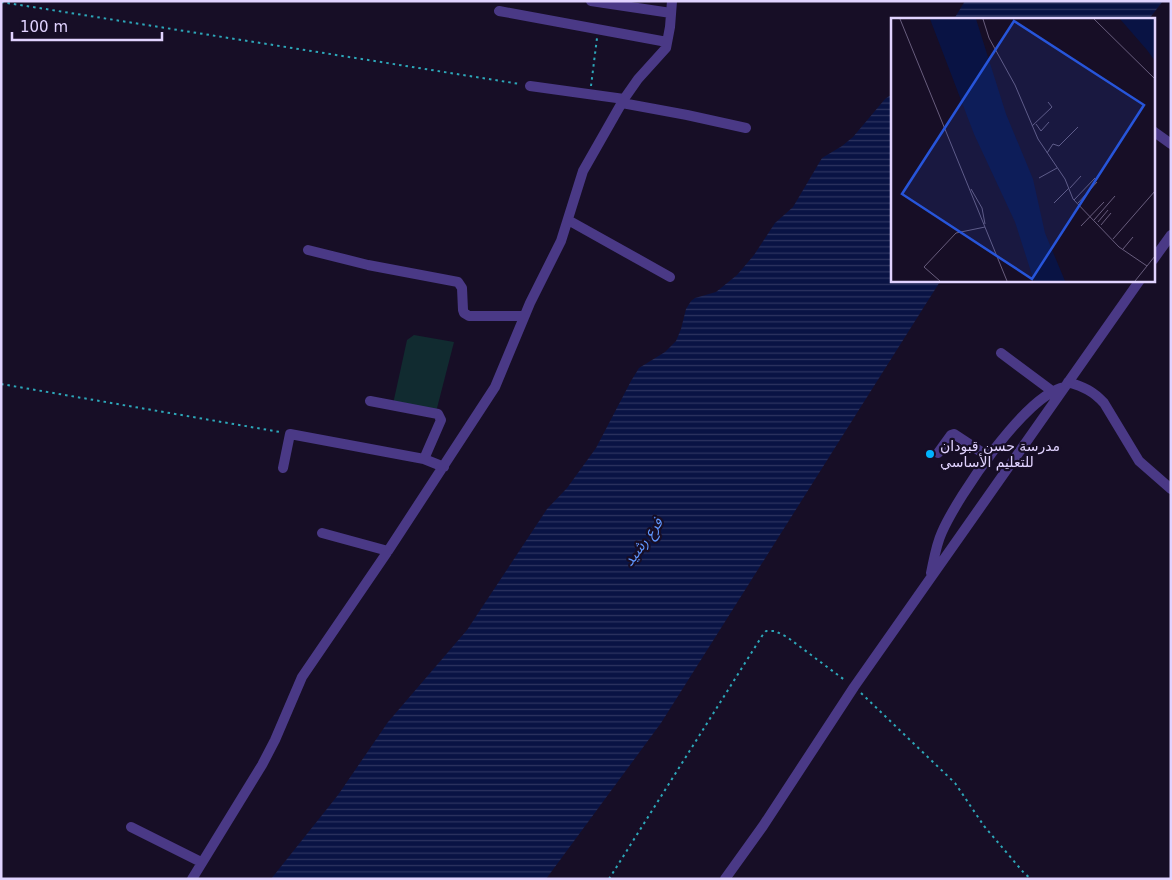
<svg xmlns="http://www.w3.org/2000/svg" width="1172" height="880" font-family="'DejaVu Sans','Noto Sans Arabic',sans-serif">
	<defs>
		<pattern id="water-rules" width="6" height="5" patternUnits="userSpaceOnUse" patternTransform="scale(1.25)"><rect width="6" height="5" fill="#091344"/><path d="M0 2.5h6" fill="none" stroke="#2d3460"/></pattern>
	</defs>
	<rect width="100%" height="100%" fill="#170e26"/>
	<path fill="#112b30" d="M 414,335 L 454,342 L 436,412 L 393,404 L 407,340 Z"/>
	<path fill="url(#water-rules)" d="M 965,1 L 1163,1 L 1149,19 L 954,19 Z
		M 892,94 L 892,280 L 941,280 L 661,723 L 546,879 L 271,879 L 338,795 L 388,722 L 467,630 L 547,509 L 567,488 L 596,448 L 631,381 L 639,368 L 665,352 L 676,341 L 681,329 L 686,309 L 691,301 L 695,298 L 716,292 L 737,275 L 754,255 L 775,223 L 793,207 L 822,158 L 842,146 L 853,137 L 885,99 Z"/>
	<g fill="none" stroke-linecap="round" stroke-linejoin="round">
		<path stroke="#2da7b9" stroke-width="2" stroke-dasharray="2.5 4" stroke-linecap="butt" d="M 1,2 L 520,84
			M 591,86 L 597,38
			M 1,384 L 280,432
			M 861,693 L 955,783 L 984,826 L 1024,873 L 1031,879
			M 609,879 L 762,636 L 766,631 L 775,631 L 787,637 L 846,681"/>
		<path stroke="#4a3986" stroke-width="10" d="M 591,1 L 671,13
			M 499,11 L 667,42
			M 530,86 L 624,99
			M 622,103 L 687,115 L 746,128
			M 1153,131 L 1171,144
			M 568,220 L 670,277
			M 308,250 L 368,265 L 458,282 L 462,288 L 463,310 L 464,313 L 469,316 L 524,316
			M 1153,260 L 1171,235
			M 1001,353 L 1052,391
			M 1068,382 C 1084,387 1093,391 1104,403 L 1139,461 L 1171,489
			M 370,401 L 438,414 L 441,420 L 424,459
			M 938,453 L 951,435 L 954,434 L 989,457
			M 283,468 L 290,434 L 424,459 L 444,467
			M 322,533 L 388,551
			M 931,573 C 934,559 936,545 942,532 C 958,496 1026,394 1065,387
			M 131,827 L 201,862
			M 192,879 L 262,765 L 275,740 L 302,677 L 388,551 L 495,387 L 530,303 L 561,241 L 583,171 L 624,99 L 638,79 L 666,48 L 670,27 L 672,1
			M 725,879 L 763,826 L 854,687 L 1140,280"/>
	</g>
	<circle fill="#00b4fe" stroke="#170e26" stroke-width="2" cx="930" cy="454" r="5"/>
	<g text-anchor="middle" stroke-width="4.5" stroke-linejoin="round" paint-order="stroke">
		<g font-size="14" fill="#e1d3ff" stroke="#170e26" text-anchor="start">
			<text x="940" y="451">مدرسة حسن قبودان<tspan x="940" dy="16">للتعليم الأساسي</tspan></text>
		</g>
		<g font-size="15" font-style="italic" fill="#6198ff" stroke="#170e26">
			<text transform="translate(643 542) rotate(-54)" y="5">فرع رشيد</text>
		</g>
	</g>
	<g transform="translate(891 18)">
		<rect width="264" height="264" fill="#170e26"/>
		<path d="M 39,1 L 85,1 L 115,96 L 142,161 L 154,215 L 174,263 L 143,263 L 124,204 L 83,116 ZM 229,1 L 264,1 L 264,43 L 256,32 Z" fill="#091344"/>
		<path fill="none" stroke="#685d7d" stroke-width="1" d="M 9,1 L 116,263M 92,1 L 98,20 L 124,67 L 147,121 L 174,161 L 182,181 L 228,229 L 256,248M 203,1 L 264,61M 145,106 L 150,113 L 158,104M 141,108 L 161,89 L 157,84M 156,135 L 162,126 L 168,128 L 187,109M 148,160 L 166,150M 179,170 L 190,158M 80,171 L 91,190 L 94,206M 183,182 L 204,160M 163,185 L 178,170M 187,185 L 206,164M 203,202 L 224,178M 207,204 L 217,192M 210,207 L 220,195M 190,208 L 213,184M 222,221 L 264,173M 232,231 L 242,219M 49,263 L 33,249 L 65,215 L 94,209M 244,263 L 264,238"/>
		<path fill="#2755da" fill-opacity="0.15" stroke="#2755da" stroke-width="2.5" d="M 123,3 L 253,87 L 141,261 L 11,176 Z"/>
		<rect width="264" height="264" fill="none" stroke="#e1d3ff" stroke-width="2.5"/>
	</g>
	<rect width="1172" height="880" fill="none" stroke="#e1d3ff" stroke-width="5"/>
	<path d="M12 32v8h150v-8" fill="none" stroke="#e1d3ff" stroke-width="2.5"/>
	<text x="20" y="32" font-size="15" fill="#e1d3ff" stroke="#170e26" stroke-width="4" paint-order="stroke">100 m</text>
</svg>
